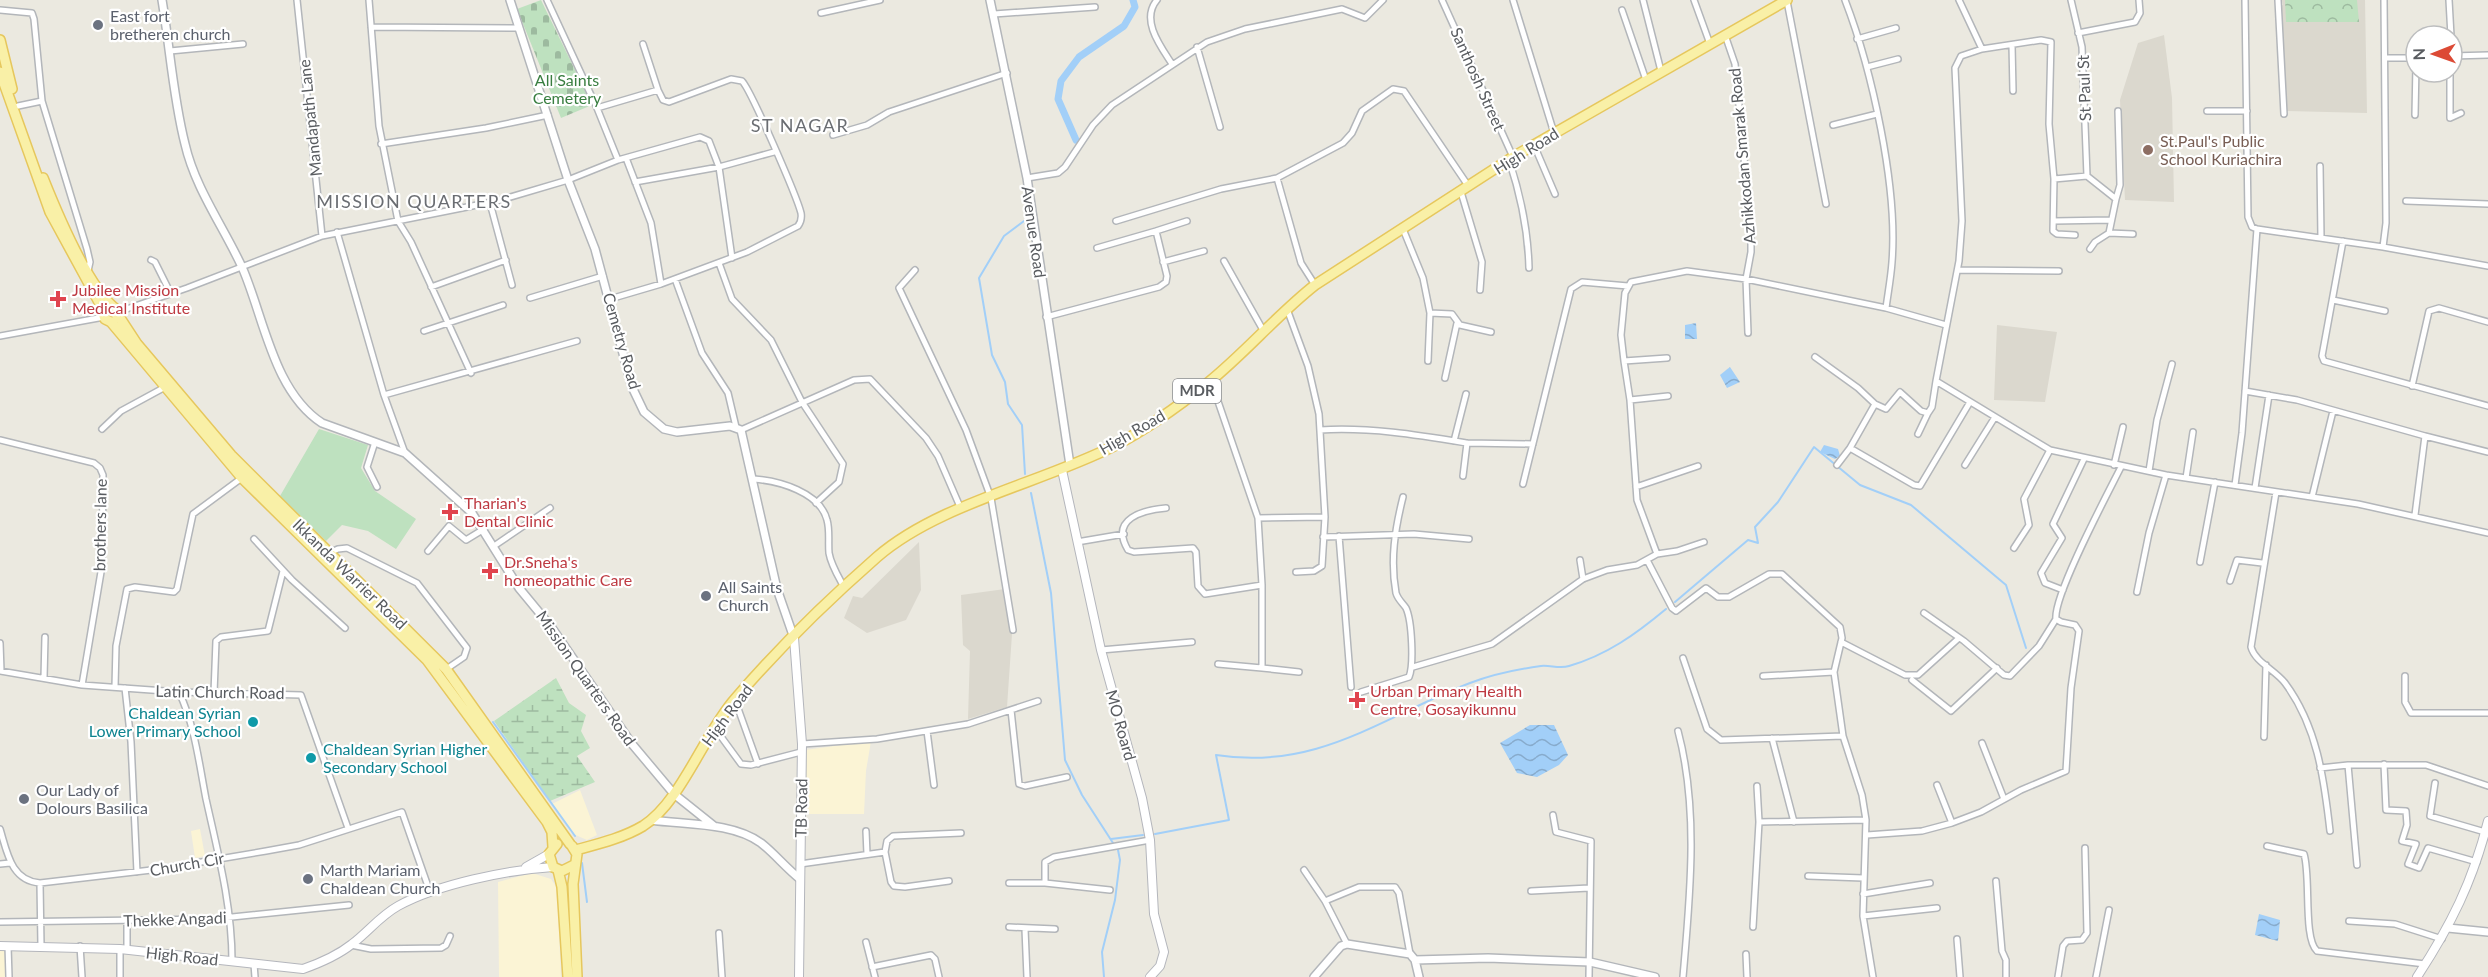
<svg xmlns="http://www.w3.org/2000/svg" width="2488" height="977" font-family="Lato,sans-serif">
	<defs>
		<pattern id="wetland-marsh" width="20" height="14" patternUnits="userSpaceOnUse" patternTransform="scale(1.5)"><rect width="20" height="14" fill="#bee1bf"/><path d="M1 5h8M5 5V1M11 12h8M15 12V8" fill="none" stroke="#9dba9f"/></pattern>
		<pattern id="cemetery-stones" width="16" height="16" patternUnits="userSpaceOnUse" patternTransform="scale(1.5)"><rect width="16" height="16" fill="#bee1bf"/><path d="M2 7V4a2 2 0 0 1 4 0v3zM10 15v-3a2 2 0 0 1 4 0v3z" fill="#9dba9f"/></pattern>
		<pattern id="park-crowns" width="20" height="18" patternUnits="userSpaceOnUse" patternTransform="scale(1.5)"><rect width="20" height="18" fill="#bee1bf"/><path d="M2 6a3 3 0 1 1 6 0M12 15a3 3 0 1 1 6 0" fill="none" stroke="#9dba9f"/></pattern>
		<pattern id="water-waves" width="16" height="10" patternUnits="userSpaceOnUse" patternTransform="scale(1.5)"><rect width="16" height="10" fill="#a2cff8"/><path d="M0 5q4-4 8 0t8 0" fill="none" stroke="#87abcc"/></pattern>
	</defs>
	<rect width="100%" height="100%" fill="#ebe9e0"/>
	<path fill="#fbf4d5" d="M 871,741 L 866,771 L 864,814 L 806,814 L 805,750 Z
		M 580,790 L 597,835 L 587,840 L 571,833 L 552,804 Z
		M 200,829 L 205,856 L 195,858 L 191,831 Z
		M 532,873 L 551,879 L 557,888 L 561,977 L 499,977 L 498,882 Z
		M 0,950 L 6,950 L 8,977 L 0,977 Z"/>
	<path fill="#dbd8ce" d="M 2282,0 L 2365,0 L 2367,113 L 2287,111 L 2279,6 L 2283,5 Z
		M 2164,35 L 2172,98 L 2174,202 L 2125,200 L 2120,100 L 2138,43 Z
		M 1997,325 L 2057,332 L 2045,402 L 1994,400 Z
		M 919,542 L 921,590 L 906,620 L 867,633 L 844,618 L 853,596 L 862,598 Z
		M 1005,589 L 1012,634 L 1007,707 L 968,719 L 970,651 L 963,645 L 961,595 Z"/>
	<path fill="#bee1bf" d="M 319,429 L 368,445 L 361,468 L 375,491 L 416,519 L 396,549 L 368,531 L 342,525 L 326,541 L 280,496 Z"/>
	<path fill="url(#wetland-marsh)" d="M 556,678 L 569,703 L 586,715 L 581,731 L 590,748 L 577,756 L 595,782 L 550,801 L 494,721 Z"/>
	<path fill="url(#cemetery-stones)" d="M 541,0 L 592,105 L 561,118 L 517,9 Z"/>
	<path fill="url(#park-crowns)" d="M 2285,0 L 2357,0 L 2359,22 L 2286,22 Z"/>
	<path fill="url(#water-waves)" d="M 1696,323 L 1697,339 L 1685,339 L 1685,325 Z
		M 1730,367 L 1740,382 L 1727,388 L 1720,375 Z
		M 1824,445 L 1838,449 L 1840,456 L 1835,459 L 1820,452 Z
		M 1530,725 L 1554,725 L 1568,755 L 1559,765 L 1537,777 L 1517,773 L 1500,743 Z
		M 2259,914 L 2280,920 L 2278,941 L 2255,935 Z"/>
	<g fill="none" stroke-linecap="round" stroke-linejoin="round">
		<path stroke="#a2cff8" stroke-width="2" d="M 1024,221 L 1004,236 L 979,278 L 992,355 L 1005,382 L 1008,404 L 1022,425 L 1025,474
			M 1031,493 L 1051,593 L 1065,760 L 1082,795 L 1113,843
			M 1675,602 L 1748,540 L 1758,543 L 1755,527 L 1778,502 L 1814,447 L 1860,485 L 1911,505 L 2006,585 L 2026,648
			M 493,722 L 575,836
			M 1155,834 L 1229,820 L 1216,755 C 1318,771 1382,717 1470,683 C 1491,675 1519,669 1541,666 C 1550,665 1560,669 1569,666 C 1607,655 1636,634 1666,609
			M 1111,839 L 1143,835
			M 582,863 L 587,902
			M 1104,977 L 1102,952 L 1115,900 L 1120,860 L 1118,850"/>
		<path stroke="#a2cff8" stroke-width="7" d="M 1076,140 L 1058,99 L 1061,81 L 1079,57 L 1124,26 L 1135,7 L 1133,0"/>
		<g stroke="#b3b6ba" stroke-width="8">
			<path id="minor" d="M 297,0 L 322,236
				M 369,0 L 379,126 L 398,221 L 411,242 L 471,373
				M 547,0 L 597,108
				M 1157,0 C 1140,20 1161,47 1172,64
				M 1442,0 L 1513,157
				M 1513,0 L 1554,133
				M 1643,0 L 1661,71
				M 1694,0 L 1710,44
				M 1959,0 L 1982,49 L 1961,56 L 1955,68 L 1962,221 L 1959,261 L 1936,381 L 2050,450 L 2166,475 L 2358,504 L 2488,533
				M 2071,0 L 2082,47 L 2087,176
				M 2278,0 L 2284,114
				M 2449,0 L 2451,36
				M 1787,1 L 1826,204
				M 0,10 L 32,13 L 34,19 L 42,101 L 18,106
				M 1622,10 L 1646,80
				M 821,13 L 880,0
				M 994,14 L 1095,7
				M 371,27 L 519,28
				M 2078,33 L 2135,22 L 2140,13 L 2139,0
				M 1725,35 L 1735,64 L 1751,231 L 1751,252 L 1746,279 L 1748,333
				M 1857,39 L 1896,28
				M 2012,45 L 2013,91
				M 1197,47 L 1220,127
				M 1982,49 L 2041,40 L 2051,42 L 2049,124 L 2054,179 L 2053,231 L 2057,234 L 2075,235
				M 170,51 L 243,44
				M 2452,56 L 2488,55
				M 2386,58 L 2416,58
				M 1867,67 L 1898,59
				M 2450,72 L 2450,118 L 2461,113
				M 42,101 L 87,249 L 90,262 L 88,271
				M 2207,111 L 2247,111
				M 2415,115 L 2416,65
				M 1833,125 L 1877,114
				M 833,135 L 867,125 L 889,112 L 1007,73
				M 381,144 L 486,128 L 548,115
				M 1534,145 L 1555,194
				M 626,158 L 651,223 L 661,284
				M 618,160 L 700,137 L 709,141 L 719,167 L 774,152
				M 1509,160 C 1521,196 1528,230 1529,268
				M 2320,166 L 2321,238
				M 1027,178 L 1058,173 L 1065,167 L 1093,125 L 1112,105 L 1207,42 L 1245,29 L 1342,9 L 1365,18 L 1383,0
				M 1277,178 L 1343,143 L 1352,133 L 1362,111 L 1393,89 L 1404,91 L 1469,187
				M 2054,179 L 2087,176 L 2116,199 L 2109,233 L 2095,242 L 2090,249
				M 635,182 L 719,167 L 732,258
				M 1461,192 L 1482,262 L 1480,290
				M 2116,199 L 2120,185 L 2118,111
				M 2406,201 L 2488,204
				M 490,203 L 512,285
				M 1116,221 L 1221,189 L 1277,178 L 1301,263 L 1315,285
				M 2054,221 L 2111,220
				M 1403,229 L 1423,278 L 1430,313 L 1452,314 L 1460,325 L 1491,332
				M 2257,229 L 2383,247 L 2488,266
				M 1156,231 L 1187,221
				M 337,232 L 384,395
				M 2109,233 L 2133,234
				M 2343,241 L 2322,356 L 2324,361 L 2488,406
				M 2383,247 L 2386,223 L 2384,0
				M 151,260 L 155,262 L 171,294
				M 1224,261 L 1263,330
				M 1163,262 L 1204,251
				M 719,263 L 732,299 L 771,340 L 802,402 L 843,464 L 839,482 L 816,503
				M 915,270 L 899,288 L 966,430 L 991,498 L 1013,630
				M 1958,270 L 2059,271
				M 675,279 L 702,353 L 728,393 L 736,427
				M 431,287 L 506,260
				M 530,298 L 603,276
				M 610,299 L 661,284 L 747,252 L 798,226 C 801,222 802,219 801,213 C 797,197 751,90 742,81 L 731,79 L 669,102 L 663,100 L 658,90
				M 2333,300 L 2385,311
				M 1886,308 L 1946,325
				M 118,312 L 187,288 L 322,236 L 497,201 L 568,180 L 618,160 L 597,108 L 658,90 L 643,44
				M 1046,317 L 1159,287 L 1166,282 L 1167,276 L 1156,231 L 1097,248
				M 424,331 L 503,305
				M 0,336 L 104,317
				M 1815,357 L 1858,388 L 1875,404
				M 1428,361 L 1430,313
				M 1624,361 L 1667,358
				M 1445,378 L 1457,323
				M 1211,381 L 1258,518 L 1325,517 L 1319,414 L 1308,366 L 1287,309
				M 2412,386 L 2429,311 L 2439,308 L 2488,322
				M 2245,391 L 2297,400 L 2425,436 L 2415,515
				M 1630,400 L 1668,396
				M 102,429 L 121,411 L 167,386
				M 741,430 L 854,380 L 870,379 L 926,438 L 938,456 L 961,509
				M 1320,430 C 1370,427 1418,435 1467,443 L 1463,476
				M 1918,434 L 1928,413
				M 2425,436 L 2488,452
				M 0,440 L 94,463 L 100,468 L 103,475 L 102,566 L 82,685
				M 1454,441 L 1466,394
				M 375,442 L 367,467 L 377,487
				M 1467,443 L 1533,444
				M 1850,448 L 1914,485 L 1920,486 L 1970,402
				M 405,453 L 384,395 L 577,341
				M 1837,465 L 1850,448 L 1875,404 L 1886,409 L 1900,392 L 1921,411 L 1928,413 L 1932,407 L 1936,381
				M 1965,465 L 1995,417
				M 2114,465 L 2123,427
				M 2149,471 L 2157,420 L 2172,364
				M 2186,478 L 2193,432
				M 754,479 C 779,481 820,492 827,520 C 830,530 828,542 829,553 C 831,565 838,576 844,587
				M 1523,484 L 1571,289 L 1582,282 L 1628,286
				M 2235,485 L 2242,433 L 2257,229 L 2252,227 L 2248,217 L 2245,0
				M 1636,487 L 1698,466
				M 2255,488 L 2269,395
				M 2276,492 L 2251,647 C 2255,662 2275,670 2285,683 C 2317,726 2324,778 2330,831
				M 2312,497 L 2333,411
				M 1166,508 C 1144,510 1109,518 1128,550 L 1134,552 L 1193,548 L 1196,552 L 1198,586 L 1205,594 L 1262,585 L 1258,518
				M 1339,536 L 1351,687
				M 1323,537 L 1414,534 L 1469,539
				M 254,539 L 292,580 L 345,628
				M 1077,542 L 1124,534
				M 494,546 L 550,508
				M 2014,548 L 2029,525 L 2024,499 L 2050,450
				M 428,551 L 449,526 L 466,540 L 484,529
				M 329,553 L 338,549 L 347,548 L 417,583 L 467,648 L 464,657 L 445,670
				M 1657,554 L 1677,551 L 1704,542
				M 1580,560 L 1583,579
				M 1647,560 L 1672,608 L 1676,611 L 1706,588 L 1718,597 L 1729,597 L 1769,574 L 1782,574 L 1840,627 L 1842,638 L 1834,672 L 1843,736 L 1862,795 L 1866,820 L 1863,916 L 1873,977
				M 2200,562 L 2215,482
				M 1296,572 L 1314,571 L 1322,566 L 1325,517
				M 2230,581 L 2237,560 L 2262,563
				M 1262,585 L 1262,668 L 1299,672
				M 2063,590 L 2045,583 L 2041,573 L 2062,538 L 2053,524 L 2084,459
				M 2137,592 L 2149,533 L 2166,475
				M 1924,613 L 1964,641 L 2004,675 L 2010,676 L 2039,646 L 2056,619
				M 1841,642 L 1905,675 L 1918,675 L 1959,638
				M 0,643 L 1,671
				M 1101,650 L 1192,642
				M 1683,658 L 1707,729 L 1721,740 L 1843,736
				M 1218,664 L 1262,668
				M 1413,667 L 1492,644 L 1583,579 L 1607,570 L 1637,565 L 1657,554 L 1637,500 L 1630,400 L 1624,361 L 1621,335 L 1625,293 L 1631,282 L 1687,271 L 1746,279 L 1886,308 C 1888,293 1891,277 1892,262 C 1898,187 1872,70 1845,0
				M 0,671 L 82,685 L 179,692 L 301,695 L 348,828
				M 1763,676 L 1834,672
				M 2405,676 L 2405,702 L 2411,713 L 2488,713
				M 44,678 L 45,637
				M 1912,680 L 1951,711 L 1997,668
				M 115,687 L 116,646 L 127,589 L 135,587 L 174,592 L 177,589 L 193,514 L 243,477
				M 125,688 L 131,742 L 137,872
				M 179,692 C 195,726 199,763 206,799 C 218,853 232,906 232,961
				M 1361,692 L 1409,677 C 1414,665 1412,621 1406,608 C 1403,603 1398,600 1396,593 C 1390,560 1395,529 1403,497
				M 214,693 L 216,641 L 221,637 L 268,631 L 283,571
				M 735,700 L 758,764
				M 1011,710 L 1019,784 L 1025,786 L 1067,777
				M 714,727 L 741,764 L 751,765 L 801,752
				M 927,731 L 934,785
				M 1678,731 C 1699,810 1690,896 1683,977
				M 2264,737 L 2266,665
				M 1772,738 L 1794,822
				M 1982,743 L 2004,799
				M 802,744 L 877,739 L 968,724 L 1038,701
				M 2384,764 L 2386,810 L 2406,811 L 2407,825 L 2402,841 L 2416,844 L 2408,864 L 2419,868 L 2428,848 L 2477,862
				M 2348,765 L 2357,865
				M 2320,768 L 2348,765 L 2426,765 L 2488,786
				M 2435,783 L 2430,816 L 2485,832
				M 1937,785 L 1952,823
				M 1757,786 L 1759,822 L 1866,820
				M 1553,815 L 1556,832 L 1591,841 L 1589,977
				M 0,829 C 7,852 11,881 40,883 L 160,869 L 266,851 L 299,845 L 402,812 L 430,892
				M 866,831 L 867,854
				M 1867,835 L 1922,831 L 1952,823 L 1981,812 L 2021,790 L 2066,771 L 2071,688 L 2079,631 L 2075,625 L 2061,622 L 2056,619 C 2053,596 2108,493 2121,467
				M 2267,846 L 2304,854 C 2311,876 2303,939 2317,951 L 2425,964
				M 885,852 L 891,882 L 894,886 L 905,887 L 949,881
				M 0,864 L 10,863
				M 800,864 L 885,852 L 887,841 L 893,836 L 961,833
				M 1304,870 L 1325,901 L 1347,944
				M 1808,876 L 1863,878
				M 1996,881 L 2002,951 L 2006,960 L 2006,977
				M 40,883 L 41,946
				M 1009,883 L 1045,883
				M 1110,890 L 1045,883 L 1045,862 L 1054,857 L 1150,840
				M 1531,891 L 1589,888
				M 1863,894 L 1930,883
				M 1325,901 L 1359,887 L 1395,887 L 1399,893 L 1410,954
				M 1863,916 L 1937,908
				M 2349,921 L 2395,924 L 2442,939
				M 0,922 L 213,919 L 349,905
				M 1009,927 L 1055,929
				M 1753,927 L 1759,822
				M 1025,929 L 1027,977
				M 719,933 L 722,977
				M 1957,939 L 1960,977
				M 866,942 L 875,977
				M 351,945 L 371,949 L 441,948 L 446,945 L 450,936
				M 8,946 L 9,977
				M 80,946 L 82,977
				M 120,949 L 120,977
				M 127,950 L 127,921
				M 1746,954 L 1747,977
				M 254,964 L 255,977
				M 872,967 L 931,955 L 935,959 L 939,977
				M 2058,977 L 2063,946 L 2067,941 L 2082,940 L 2087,933 L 2085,848
				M 2096,977 L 2109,910"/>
		</g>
		<g stroke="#b3b6ba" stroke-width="10">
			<path id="tertiary" d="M 162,0 C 170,48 173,97 185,144 C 195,188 223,226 242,267 C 264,317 273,391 322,423 L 405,453 L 472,513 L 519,588 L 552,628 L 632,744 L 674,794 L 714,826
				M 510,0 L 568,180 L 595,249 L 632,387 L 644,412 L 664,429 L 677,432 L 730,426 L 741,430 L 777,589 L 794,638
				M 990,0 L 1027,178 L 1070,465
				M 651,820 C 686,825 732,822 761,843 C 775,854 786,868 800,879
				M 2448,928 L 2488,932
				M 1415,960 L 1419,977
				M 1314,977 L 1341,946 L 1347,944 L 1410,954 L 1415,960 L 1488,958 L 1590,962 L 1655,977"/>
		</g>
		<g stroke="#b4b6bc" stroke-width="10">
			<path id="secondary" d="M 1062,470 L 1101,650 L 1142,798 L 1150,840 L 1154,914 L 1164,952 L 1160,966 L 1150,977
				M 794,638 L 802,744 L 799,977
				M 526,867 L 549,854
				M 0,946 L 120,949 L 303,969 C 320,963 337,956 352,944 C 368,932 380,916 398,906 C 438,884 507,870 553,867
				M 2417,977 C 2451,925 2473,881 2488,821"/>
		</g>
		<g stroke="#e6c75d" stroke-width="12">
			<path id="primary" d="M 0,40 L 12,89
				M 0,72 L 50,212 L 99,302 L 105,319 L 111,322 L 242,478 L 427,660 L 547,822 L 552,832 L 553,847
				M 43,178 C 57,213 88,289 117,310 L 117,318
				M 118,315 L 137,344 L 231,455 L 446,669 L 570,844
				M 557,844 L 549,854 L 553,867 L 562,871 L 574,865
				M 572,846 L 577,854 L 573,884 L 577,977
				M 576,850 C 598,844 623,838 643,826 C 681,802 704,734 735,699 C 777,650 828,600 877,557 C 938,504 1041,483 1114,446 C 1147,429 1180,405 1209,382 C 1246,352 1277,315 1315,285 L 1513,157 L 1787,0
				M 558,870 L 562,887 L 568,977"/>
		</g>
		<use href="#minor" stroke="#fff" stroke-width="5"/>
		<use href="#tertiary" stroke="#fff" stroke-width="7"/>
		<use href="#secondary" stroke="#fff" stroke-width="8"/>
		<use href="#primary" stroke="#f9f0a7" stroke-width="9"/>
	</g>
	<g fill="#6b7280" stroke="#fff" stroke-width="2">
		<circle cx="98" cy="25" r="6"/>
		<circle cx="706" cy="596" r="6"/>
		<circle cx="24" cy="799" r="6"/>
		<circle cx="308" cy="879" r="6"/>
	</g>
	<circle fill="#8d6e63" stroke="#fff" stroke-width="2" cx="2148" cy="150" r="6"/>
	<g fill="#e0444e" stroke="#fff" stroke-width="2">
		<path d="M55 290h6v6h6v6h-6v6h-6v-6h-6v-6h6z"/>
		<path d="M447 503h6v6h6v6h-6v6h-6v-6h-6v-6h6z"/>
		<path d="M487 562h6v6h6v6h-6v6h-6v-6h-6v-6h6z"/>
		<path d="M1354 691h6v6h6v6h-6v6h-6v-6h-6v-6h6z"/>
	</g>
	<g fill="#0f9aa8" stroke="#fff" stroke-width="2">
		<circle cx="253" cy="722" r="6"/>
		<circle cx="311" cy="758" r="6"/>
	</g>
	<g text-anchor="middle" stroke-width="4.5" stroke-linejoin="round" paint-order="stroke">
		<rect fill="#fff" stroke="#8b8d90" stroke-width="1.5" x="1173" y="379" width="48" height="24" rx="4.5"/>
		<g font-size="15" font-weight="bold" fill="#595c60">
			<text x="1197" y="396">MDR</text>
		</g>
		<g font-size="16" fill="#5b616d" stroke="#fff" text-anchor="start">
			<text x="110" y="22">East fort<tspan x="110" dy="18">bretheren church</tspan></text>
			<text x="718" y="593">All Saints<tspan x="718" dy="18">Church</tspan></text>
			<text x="36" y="796">Our Lady of<tspan x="36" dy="18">Dolours Basilica</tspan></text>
			<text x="320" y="876">Marth Mariam<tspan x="320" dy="18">Chaldean Church</tspan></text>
		</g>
		<g font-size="16" fill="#595c60" stroke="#fff">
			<text transform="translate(1478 79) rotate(66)" y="6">Santhosh Street</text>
			<text transform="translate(2084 88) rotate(-92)" y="6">St Paul St</text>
			<text transform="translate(310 118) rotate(-96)" y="6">Mandapath Lane</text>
			<text transform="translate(1526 151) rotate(-32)" y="6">High Road</text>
			<text transform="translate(1742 156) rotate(-95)" y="6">Azhikkodan Smarak Road</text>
			<text transform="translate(1034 232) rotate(82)" y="6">Avenue Road</text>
			<text transform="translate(622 341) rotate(74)" y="6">Cemetry Road</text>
			<text transform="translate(1132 432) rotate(-30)" y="6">High Road</text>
			<text transform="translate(100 525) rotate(-89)" y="6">brothers lane</text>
			<text transform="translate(350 574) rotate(44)" y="6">Ikkanda Warrier Road</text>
			<text transform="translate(586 678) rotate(55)" y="6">Mission Quarters Road</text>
			<text transform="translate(220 692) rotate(1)" y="6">Latin Church Road</text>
			<text transform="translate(727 715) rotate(-53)" y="6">High Road</text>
			<text transform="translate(1121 725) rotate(74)" y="6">MO Roard</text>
			<text transform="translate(801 808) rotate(-89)" y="6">TB Road</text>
			<text transform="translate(187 864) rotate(-10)" y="6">Church Cir</text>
			<text transform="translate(175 919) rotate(-2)" y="6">Thekke Angadi</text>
			<text transform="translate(182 956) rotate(6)" y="6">High Road</text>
		</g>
		<g font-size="16" fill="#397e40" stroke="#fff">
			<text x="567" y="86">All Saints<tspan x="567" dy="18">Cemetery</tspan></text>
		</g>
		<g font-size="16" fill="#785e54" stroke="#fff" text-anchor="start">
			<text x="2160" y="147">St.Paul's Public<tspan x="2160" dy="18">School Kuriachira</tspan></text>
		</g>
		<g font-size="16" fill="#be3a42" stroke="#fff" text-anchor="start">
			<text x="72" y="296">Jubilee Mission<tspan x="72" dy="18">Medical Institute</tspan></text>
			<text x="464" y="509">Tharian's<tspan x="464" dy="18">Dental Clinic</tspan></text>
			<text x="504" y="568">Dr.Sneha's<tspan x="504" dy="18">homeopathic Care</tspan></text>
			<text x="1370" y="697">Urban Primary Health<tspan x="1370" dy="18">Centre, Gosayikunnu</tspan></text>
		</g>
		<g font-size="16" fill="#0d838f" stroke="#fff" text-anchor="end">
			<text x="241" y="719">Chaldean Syrian<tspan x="241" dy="18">Lower Primary School</tspan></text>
			<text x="323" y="755" text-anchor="start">Chaldean Syrian Higher<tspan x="323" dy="18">Secondary School</tspan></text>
		</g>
		<g font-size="18" letter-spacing="1.5" fill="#6a6d72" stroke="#fff">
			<text x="800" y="132">ST NAGAR</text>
			<text x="414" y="208">MISSION QUARTERS</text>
		</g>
	</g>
	<g transform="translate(2434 54) rotate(269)"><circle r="28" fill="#ffffff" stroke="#bdbebf" stroke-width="1.5"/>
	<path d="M0-4.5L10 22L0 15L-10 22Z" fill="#dc4a35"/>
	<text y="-9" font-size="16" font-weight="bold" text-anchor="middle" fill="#595c60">N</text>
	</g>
</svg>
